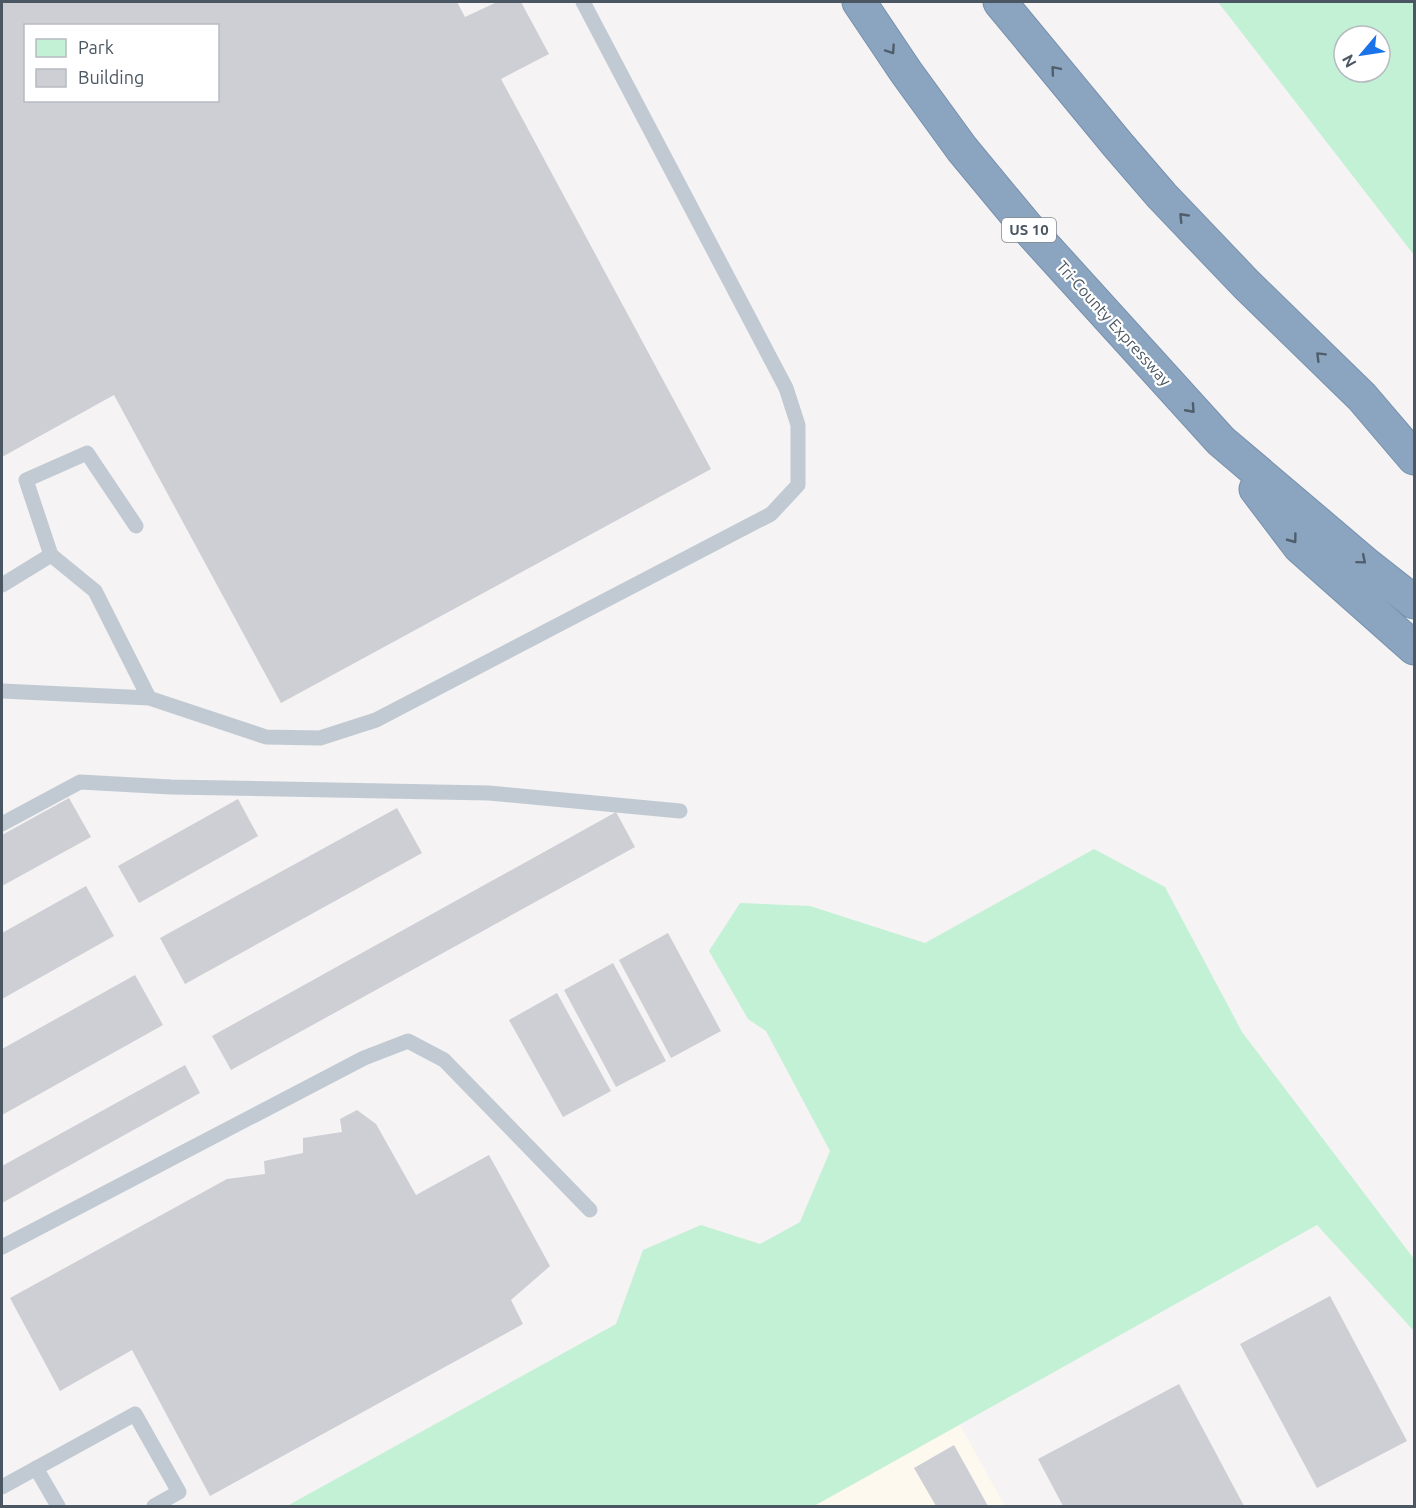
<svg xmlns="http://www.w3.org/2000/svg" width="1416" height="1508" font-family="Ubuntu,sans-serif">
	<rect width="100%" height="100%" fill="#f5f3f3"/>
	<path fill="#fdf9ef" d="M 960,1425 L 1005,1506 L 814,1506 Z"/>
	<path fill="#c3f1d5" fill-rule="evenodd" d="M 1218,2 L 1414,2 L 1414,255 ZM 1344,36 L 1380,36 L 1380,72 L 1344,72 Z
		M 1094,849 L 1165,887 L 1242,1032 L 1414,1259 L 1414,1331 L 1317,1225 L 814,1506 L 287,1506 L 616,1324 L 643,1250 L 701,1225 L 760,1244 L 800,1222 L 830,1151 L 766,1031 L 748,1019 L 709,951 L 740,903 L 810,906 L 925,943 Z"/>
	<path fill="#cdcfd5" fill-rule="evenodd" d="M 2,2 L 457,2 L 465,17 L 497,2 L 521,2 L 549,54 L 501,79 L 711,469 L 281,703 L 114,395 L 2,457 ZM 26,26 L 218,26 L 218,100 L 26,100 Z
		M 69,798 L 91,837 L 2,886 L 2,835 Z
		M 238,799 L 258,836 L 139,903 L 118,866 Z
		M 397,808 L 422,853 L 185,984 L 160,938 Z
		M 616,812 L 635,847 L 231,1070 L 212,1036 Z
		M 86,886 L 114,936 L 2,999 L 2,933 Z
		M 668,933 L 721,1031 L 671,1058 L 619,960 Z
		M 613,963 L 666,1061 L 616,1087 L 564,990 Z
		M 135,975 L 163,1025 L 2,1115 L 2,1049 Z
		M 557,993 L 611,1091 L 563,1117 L 509,1020 Z
		M 185,1065 L 200,1093 L 2,1203 L 2,1166 Z
		M 357,1110 L 376,1124 L 416,1195 L 489,1155 L 550,1266 L 511,1300 L 523,1324 L 210,1496 L 132,1350 L 60,1391 L 10,1298 L 227,1179 L 265,1174 L 264,1161 L 303,1153 L 303,1138 L 342,1132 L 340,1119 Z
		M 1330,1296 L 1407,1441 L 1317,1488 L 1240,1344 Z
		M 1179,1384 L 1244,1506 L 1063,1506 L 1038,1459 Z
		M 954,1445 L 988,1506 L 936,1506 L 914,1468 Z"/>
	<g fill="none" stroke-linecap="round" stroke-linejoin="round">
		<g stroke="#7690ad" stroke-width="35">
			<path id="highway" d="M 859,2 L 906,72 L 962,149 L 1025,225 L 1221,441 L 1367,565 L 1414,602
				M 1000,2 L 1118,145 L 1162,196 L 1246,284 L 1362,397 L 1414,458
				M 1256,489 L 1300,547 L 1414,648"/>
		</g>
		<path stroke="#c1cad2" stroke-width="15" d="M 136,526 L 87,453 L 26,480 L 51,555 L 95,591 L 149,698
			M 2,585 L 51,555
			M 2,691 L 149,698 L 266,737 L 320,738 L 376,720 L 771,514 L 798,485 L 798,425 L 786,388 L 583,2
			M 2,824 L 80,782 L 171,787 L 489,793 L 680,811
			M 2,1247 L 364,1058 L 408,1041 L 444,1060 L 590,1210
			M 36,1468 L 58,1506
			M 2,1487 L 135,1414 L 179,1492 L 154,1506"/>
		<use href="#highway" stroke="#8ba5c1" stroke-width="33"/>
	</g>
	<defs><path id="oneway-chevron" d="M-2-3.5L2.5 0L-2 3.5" fill="none" stroke-width="1.6" stroke-linecap="round" stroke-linejoin="round" transform="scale(1.5)"/></defs>
	<g stroke="#505e6b">
		<use href="#oneway-chevron" transform="translate(891 50) rotate(56)"/>
		<use href="#oneway-chevron" transform="translate(1055 70) rotate(-130)"/>
		<use href="#oneway-chevron" transform="translate(1183 217) rotate(-134)"/>
		<use href="#oneway-chevron" transform="translate(1320 356) rotate(-135)"/>
		<use href="#oneway-chevron" transform="translate(1191 409) rotate(48)"/>
		<use href="#oneway-chevron" transform="translate(1293 539) rotate(53)"/>
		<use href="#oneway-chevron" transform="translate(1362 560) rotate(40)"/>
	</g>
	<g text-anchor="middle" stroke-width="4.5" stroke-linejoin="round" paint-order="stroke">
		<rect fill="#fff" stroke="#808990" stroke-width="1.5" x="1002" y="218" width="54" height="24" rx="4.5"/>
		<g font-size="15" font-weight="bold" fill="#4a5661">
			<text x="1029" y="235">US 10</text>
		</g>
		<g font-size="16" fill="#4a5661" stroke="#fff">
			<text transform="translate(1114 323) rotate(48)" y="6">Tri-County Expressway</text>
		</g>
	</g>
	<rect width="1416" height="1508" fill="none" stroke="#4a5661" stroke-width="6"/>
	<rect x="24" y="24" width="195" height="78" fill="#ffffff" stroke="#b7bbc0" stroke-width="1.5"/>
	<rect x="36" y="39" width="30" height="18" fill="#c3f1d5" stroke="#b7bbc0" stroke-width="1.5"/>
	<text x="78" y="54" font-size="18" fill="#4a5661">Park</text>
	<rect x="36" y="69" width="30" height="18" fill="#cdcfd5" stroke="#b7bbc0" stroke-width="1.5"/>
	<text x="78" y="84" font-size="18" fill="#4a5661">Building</text>
	<g transform="translate(1362 54) rotate(241)"><circle r="28" fill="#ffffff" stroke="#b7bbc0" stroke-width="1.5"/>
	<path d="M0-4.5L10 22L0 15L-10 22Z" fill="#1a73e8"/>
	<text y="-9" font-size="16" font-weight="bold" text-anchor="middle" fill="#4a5661">N</text>
	</g>
</svg>
